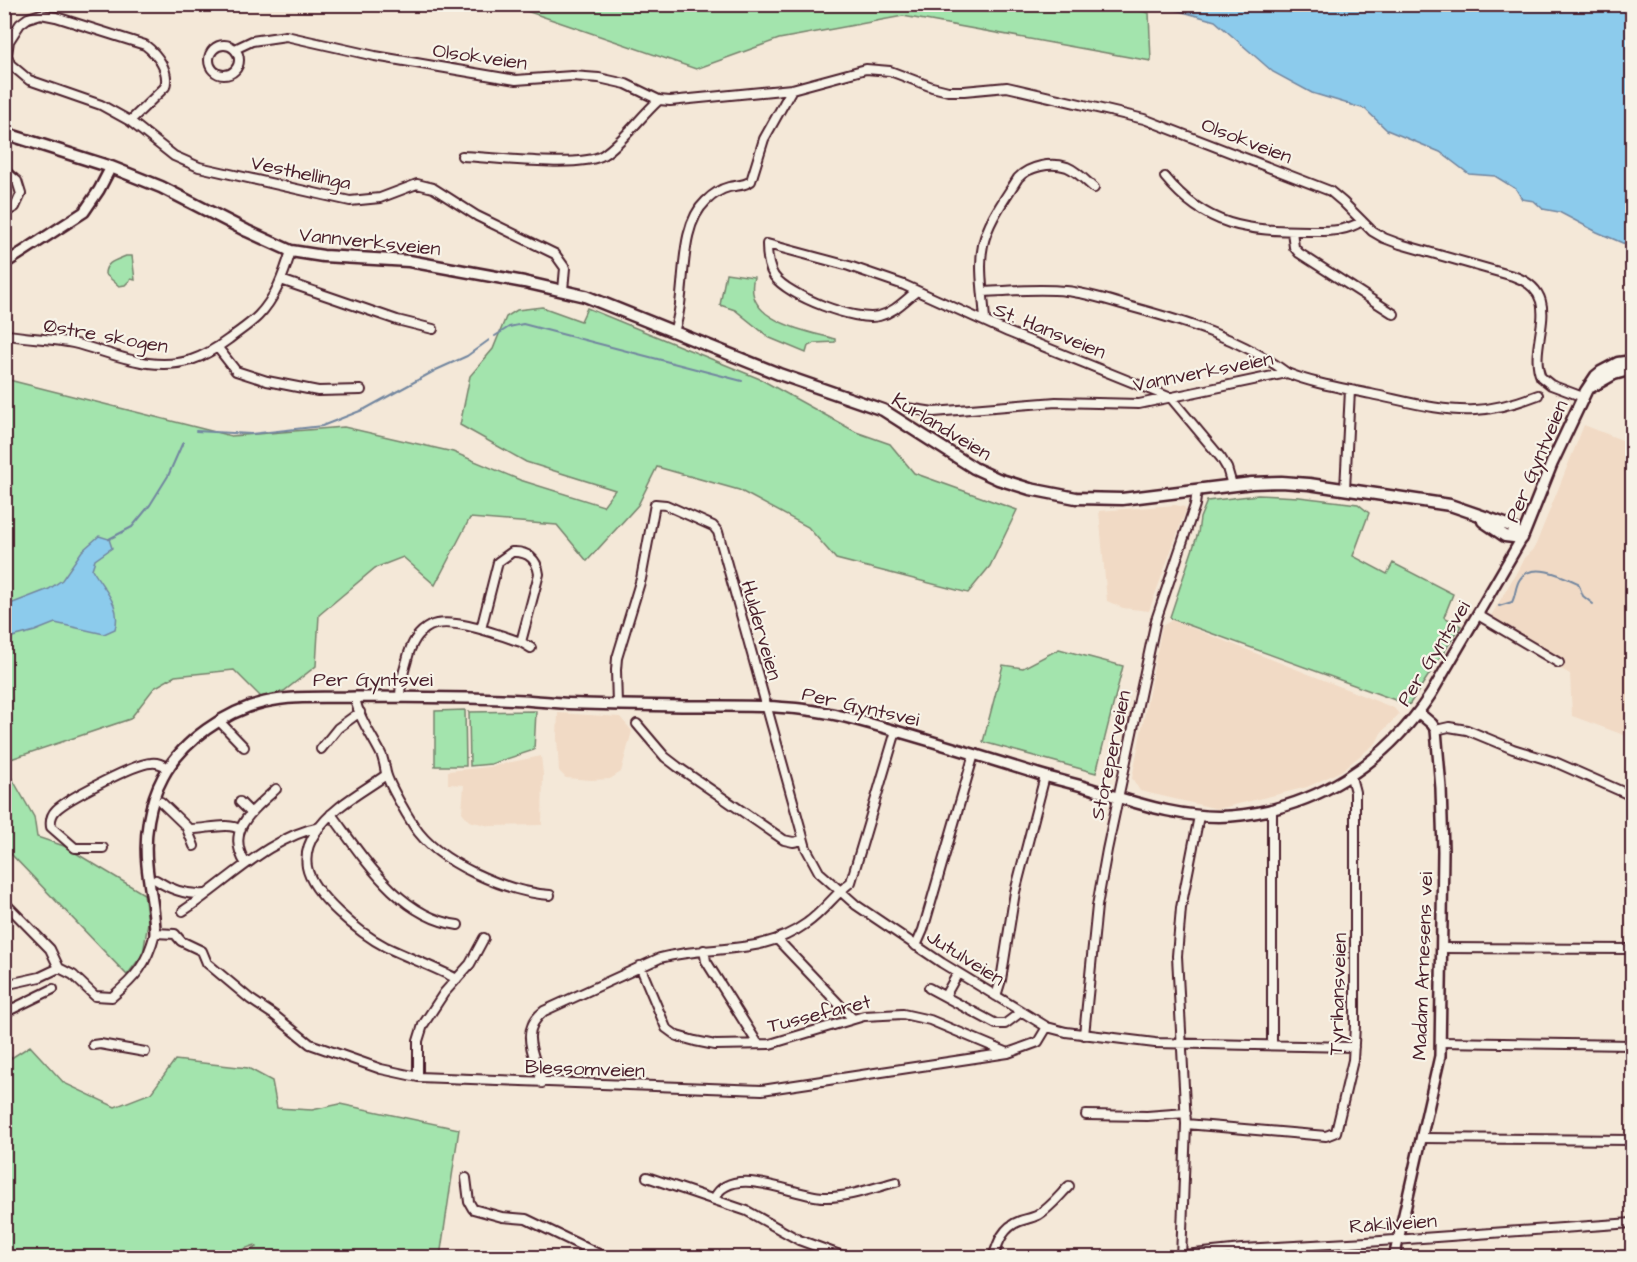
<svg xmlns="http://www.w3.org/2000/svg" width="1637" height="1262" font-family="'Architects Daughter',sans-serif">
	<rect width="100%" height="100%" fill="#f4e8d8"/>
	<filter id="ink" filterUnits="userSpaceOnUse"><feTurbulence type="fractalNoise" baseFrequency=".0167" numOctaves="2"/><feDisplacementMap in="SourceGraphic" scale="12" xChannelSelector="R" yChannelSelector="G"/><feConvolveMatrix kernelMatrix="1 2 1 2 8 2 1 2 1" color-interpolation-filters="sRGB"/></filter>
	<g filter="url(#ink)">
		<path fill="#f1dac5" d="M 1584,425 L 1632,444 L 1632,738 L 1572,716 L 1570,674 L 1485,626 L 1525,558 L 1534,549 Z
			M 1175,505 L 1185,507 L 1186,510 L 1149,611 L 1123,608 L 1107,601 L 1099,511 Z
			M 1172,620 L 1394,708 L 1399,714 L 1381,733 L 1376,743 L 1341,771 L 1307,787 L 1218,809 L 1140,791 L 1132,778 L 1162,626 Z
			M 558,713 L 620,717 L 632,731 L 621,772 L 610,779 L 591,780 L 566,778 L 559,771 L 557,737 Z
			M 541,756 L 543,774 L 542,825 L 490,826 L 469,821 L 462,812 L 464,785 L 448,784 L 448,771 L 488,767 Z"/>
		<path fill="#a3e4ad" stroke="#76826c" stroke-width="1.5" d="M 509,5 L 1120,5 L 1149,13 L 1151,61 L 903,16 L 779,39 L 696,69 Z
			M 126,256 L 132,256 L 135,280 L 131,279 L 125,285 L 119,286 L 105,274 C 105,262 117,260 126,256 Z
			M 726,273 L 754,277 C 742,321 804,330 835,339 L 835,342 L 815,343 L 808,346 L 806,353 L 770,338 L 735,310 L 720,305 Z
			M 542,307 L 581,321 L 587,308 L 760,379 L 856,432 L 890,444 L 914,473 L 1017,510 L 990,566 L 968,593 L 836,559 L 808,527 L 739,490 L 657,467 L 638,505 L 587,561 L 557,525 L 470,518 L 435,585 L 403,557 L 375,568 L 319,615 L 316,666 L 284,691 L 261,697 L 234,670 L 175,676 L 154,688 L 130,719 L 5,761 L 5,379 L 231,436 L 344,427 L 453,452 L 520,480 L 603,506 L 615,490 L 526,462 L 460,425 L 470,376 L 493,349 L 506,317 L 517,310 Z
			M 1258,495 L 1299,497 L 1358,504 L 1369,513 L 1353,556 L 1387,574 L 1393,563 L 1453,594 L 1444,617 L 1461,626 L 1409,705 L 1172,619 L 1170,617 L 1198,533 L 1200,518 L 1207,501 Z
			M 1059,649 L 1123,666 L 1096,773 L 983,742 L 1003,665 L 1023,668 Z
			M 465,710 L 466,766 L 435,766 L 435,711 Z
			M 536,711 L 534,750 L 491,764 L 470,766 L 469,712 Z
			M 5,766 L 34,817 L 37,837 L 64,846 L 144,894 L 148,922 L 143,954 L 127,975 L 9,852 L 5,854 Z
			M 30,1046 L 64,1083 L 115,1107 L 151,1093 L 175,1060 L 248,1068 L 272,1081 L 277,1108 L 312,1110 L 340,1104 L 459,1129 L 440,1257 L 236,1257 L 257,1247 L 255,1245 L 219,1258 L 5,1257 L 5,1062 Z"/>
		<path fill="#8ccbec" stroke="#72869f" stroke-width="1.5" d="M 1158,5 L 1632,5 L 1632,247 L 1597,232 L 1559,212 L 1543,209 L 1534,201 L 1522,199 L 1516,189 L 1495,176 L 1469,174 L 1440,152 L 1387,130 L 1365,109 L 1312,93 L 1273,72 L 1215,21 Z
			M 99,536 L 109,539 L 112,548 L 95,560 L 92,569 C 104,590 122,605 115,629 L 104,634 L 55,623 L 35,631 L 5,639 L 5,606 L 49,589 L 62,580 L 82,551 Z"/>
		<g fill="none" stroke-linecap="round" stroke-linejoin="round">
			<path stroke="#72869f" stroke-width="2" d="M 495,336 L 509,327 L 523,324 L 742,381
				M 196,431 L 251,434 L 322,426 L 365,409 L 436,370 L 467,356 L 489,340
				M 109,539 L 132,527 L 150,505 L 168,476 L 183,442
				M 1499,606 L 1512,602 C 1516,595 1515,586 1520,579 C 1532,561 1563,576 1578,583 L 1583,596 L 1593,604"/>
			<g stroke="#4a1f2b" stroke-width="12">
				<path id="minor" d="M209 60a15 15 0 1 1 30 0a15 15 0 1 1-30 0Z
					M 235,49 L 252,41 L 286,36 L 375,56 L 516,80 L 572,76 L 599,78 L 626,84 L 659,100 L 670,101 L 792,89 L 866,69 L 890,71 L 932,87 L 948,91 L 964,91 L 1007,87 L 1144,119 L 1330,191 L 1343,202 L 1372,231 L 1384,238 L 1400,244 L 1513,276 C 1568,295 1526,343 1541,377 L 1551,385 L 1583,397
					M 130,121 L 165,87 C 170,71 157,54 145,45 L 56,17 L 41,14 L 28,18 L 20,24 L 9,41 L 7,55 L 10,64 L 29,80 L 101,105 L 130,121 L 174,156 L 199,167 L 350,201 L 380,198 L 417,184 L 433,188 L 477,216 L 555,254 L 565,268 L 563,290
					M 462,156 C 491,157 581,169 603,155 C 624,141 640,117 659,100
					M 4,170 L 17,181 L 21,194 L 15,207 L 4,213
					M 1165,177 C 1206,227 1247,231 1309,231 C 1328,231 1345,232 1362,221
					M 1292,231 L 1294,247 L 1299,253 L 1394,314
					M 281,280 L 397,320 L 433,329
					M 917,291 C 905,300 895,312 879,316 C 856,322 788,296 774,276 C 768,267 767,255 767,244 L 849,266 L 904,285 L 1008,332 L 1171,398 L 1221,458 L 1227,468 L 1232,485
					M 984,292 C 1011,291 1039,288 1066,291 C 1087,293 1108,300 1128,306 C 1183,321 1241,338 1287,373
					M 985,321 C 984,298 978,268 983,245 C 988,221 1005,199 1018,178 C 1029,166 1051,162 1067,167 C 1077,171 1086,181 1094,188
					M 674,331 C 688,293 676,229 706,201 C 712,195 721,189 729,187 C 738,185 744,186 751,181 L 764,139 L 792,89
					M 4,334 C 27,339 50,338 73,343 C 98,349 123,360 148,363 C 182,367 202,359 229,339 C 239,331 249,325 258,316 C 275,299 284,274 291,251
					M 218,348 L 236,371 L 267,381 L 318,391 L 361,390
					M 907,408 L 934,412 L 1056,402 L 1139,404 L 1287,373 C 1314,384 1343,388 1371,394 C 1405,401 1441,412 1475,410 C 1497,409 1517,403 1538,395
					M 1345,489 L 1350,390
					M 1478,615 L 1559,663
					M 521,642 L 531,648
					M 355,697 C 358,718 373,737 382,756 C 384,762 385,767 386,773 C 389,785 407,815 414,826 C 438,863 507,892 550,895
					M 400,697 C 400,684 403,673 407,660 C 410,647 416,633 430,626 C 451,616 499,635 521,642 L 539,574 C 537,559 527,551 512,552 L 498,562 L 481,629
					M 617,704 L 616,670 L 617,658 L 641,579 L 655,504 L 666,505 L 713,526 L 718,532 L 806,848 L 819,872 L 856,905 L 942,963 L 1047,1027 L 1066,1032 L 1155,1043 L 1354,1047
					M 220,722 L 244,747
					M 637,724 L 665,757 L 678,767 L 784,840 L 793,842 L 803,840
					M 1436,730 L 1449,727 L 1467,730 L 1513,749 L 1555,762 L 1632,796
					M 321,749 L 338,728 L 360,712
					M 386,775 C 362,792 332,807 316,832 C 309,842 305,855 307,867 C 312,895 361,934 386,947 C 409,958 434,967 457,979
					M 161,802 L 189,829 C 204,830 230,821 240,830
					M 240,802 L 251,813
					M 1272,809 L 1272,1044
					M 331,814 C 363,857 399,917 458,925
					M 186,826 L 194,846
					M 103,848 L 75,848 L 51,827 C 50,820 51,815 56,810 C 67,799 136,763 151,763 C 158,762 163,765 169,768
					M 246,864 C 224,830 253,811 276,789
					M 156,880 C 171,890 188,895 205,894
					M 4,902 L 50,949 L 59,968 L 73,975 L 95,996 L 112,997 C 136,977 147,964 155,933 L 175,934 L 181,941 L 202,951 L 207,963 L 250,999 L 274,1015 L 310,1044 L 381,1069 L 418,1077 L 762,1090 L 1008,1053 L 1038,1042 L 1047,1027
					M 183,911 C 226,883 269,837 320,827
					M 777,939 L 853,1019
					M 916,946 L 923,930 L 974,754
					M 1442,948 L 1632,949
					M 704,950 L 706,961 L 758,1044
					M 640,966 L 666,1028 L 677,1036 L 695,1041 L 715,1045 L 770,1044 L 864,1016 L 903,1014 L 930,1020 L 1006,1052
					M 4,985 L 40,977 L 59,968
					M 929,988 L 996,1024 L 1005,1024 L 1021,1012
					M 945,996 L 958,973
					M 996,996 L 1001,980 L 1015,892 L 1045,776
					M 4,1013 L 53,989
					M 1084,1035 L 1097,906 L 1107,850 L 1156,620 L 1195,505 L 1197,490
					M 1441,1042 L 1632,1045
					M 93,1045 L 100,1044 L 145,1052
					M 418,1077 L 418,1041 L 423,1025 L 444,993 L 470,964 L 484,938
					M 542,1083 C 536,1057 517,1032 544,1011 L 660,958 C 712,944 760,957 807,923 C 823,912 835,894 851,882 L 896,731
					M 1086,1115 L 1147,1116 L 1186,1113
					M 1186,1124 L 1326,1136 L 1336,1132 L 1353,1060 L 1355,1026 L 1355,792 L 1351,777
					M 1421,1138 L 1632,1140
					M 647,1177 L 747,1211 L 799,1240 L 848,1258
					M 466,1178 L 469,1202 L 473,1209 L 502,1217 L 526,1219 L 607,1258
					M 714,1199 C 731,1162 794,1196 823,1197 C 847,1198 873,1188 896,1182
					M 993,1258 C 998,1242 1003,1227 1020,1221 C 1026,1219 1032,1218 1038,1215 C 1050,1208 1059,1196 1069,1186
					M 1156,1258 L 1242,1249 L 1367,1242 L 1632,1223
					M 1181,1258 L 1186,1124 L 1177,956 L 1181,908 L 1199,816"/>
			</g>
			<g stroke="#4a1f2b" stroke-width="14">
				<path id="tertiary" d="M 4,264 L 84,212 L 99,190 L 111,167
					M 155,933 C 155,910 149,888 147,865 C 144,836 149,803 163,777 C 182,741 226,711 265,702 C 294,695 326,698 356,697 C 411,697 467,697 523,700 C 543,701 563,704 584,704 C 624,705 665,706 705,706 C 751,706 797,705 841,716 C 908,733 973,754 1038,774 C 1060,781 1083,785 1104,793 C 1145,806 1188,819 1231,816 C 1315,809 1385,764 1431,694 L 1522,538
					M 1394,1258 L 1440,1056 L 1443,851 L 1441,788 L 1436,730 L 1432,724 L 1419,713"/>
			</g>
			<g stroke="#4a1f2b" stroke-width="15">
				<path id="secondary" d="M 4,133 L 111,167 L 161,187 L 247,231 L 291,251 L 323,256 L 409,261 L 524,282 L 585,296 L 779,374 L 883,410 L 974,468 L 998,479 L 1030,489 L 1076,498 L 1122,499 L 1252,483 L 1281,482 L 1309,484 L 1450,505 L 1511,526 L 1522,538
					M 1591,387 L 1614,374 L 1632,369
					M 1483,521 L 1505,536 L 1522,538
					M 1522,538 L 1552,463 L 1586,391 L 1596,376 L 1601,372 L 1618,363 L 1632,361"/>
			</g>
			<use href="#minor" stroke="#f7f3e8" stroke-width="8"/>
			<use href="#tertiary" stroke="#f7f3e8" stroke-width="9"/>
			<use href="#secondary" stroke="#f7f3e8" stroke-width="10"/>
		</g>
	</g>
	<g text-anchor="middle" stroke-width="4.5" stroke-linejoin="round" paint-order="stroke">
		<g font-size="20" fill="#4a1f2b" stroke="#f7f3e8">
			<text transform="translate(480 56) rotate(8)" y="7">Olsokveien</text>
			<text transform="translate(1247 140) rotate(21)" y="7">Olsokveien</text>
			<text transform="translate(301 172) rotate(12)" y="7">Vesthellinga</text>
			<text transform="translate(370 241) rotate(6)" y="7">Vannverksveien</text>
			<text transform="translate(1050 330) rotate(22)" y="7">St. Hansveien</text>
			<text transform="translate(106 335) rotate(10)" y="7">Østre skogen</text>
			<text transform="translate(1203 371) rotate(-11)" y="7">Vannverksveien</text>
			<text transform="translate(942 426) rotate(31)" y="7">Kurlandveien</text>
			<text transform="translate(1536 461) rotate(-67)" y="7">Per Gyntveien</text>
			<text transform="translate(762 630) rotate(74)" y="7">Hulderveien</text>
			<text transform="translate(1433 653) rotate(-58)" y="7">Per Gyntsvei</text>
			<text x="373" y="686">Per Gyntsvei</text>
			<text transform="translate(861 706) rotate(13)" y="7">Per Gyntsvei</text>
			<text transform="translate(1110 755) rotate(-78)" y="7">Storeperveien</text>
			<text transform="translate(966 957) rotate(32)" y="7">Jutulveien</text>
			<text transform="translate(1422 966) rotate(-88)" y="7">Madam Arnesens vei</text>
			<text transform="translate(1337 994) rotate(-88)" y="7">Tyrihansveien</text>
			<text transform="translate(819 1013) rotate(-14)" y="7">Tussefaret</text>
			<text transform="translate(585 1068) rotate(2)" y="7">Blessomveien</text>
			<text transform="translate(1393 1223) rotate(-4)" y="7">Råkilveien</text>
		</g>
	</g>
	<rect width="1637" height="1262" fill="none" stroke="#f7f3e8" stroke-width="24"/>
	<rect x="12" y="12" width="1613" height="1238" fill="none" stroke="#4a1f2b" stroke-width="2" filter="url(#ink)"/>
</svg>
